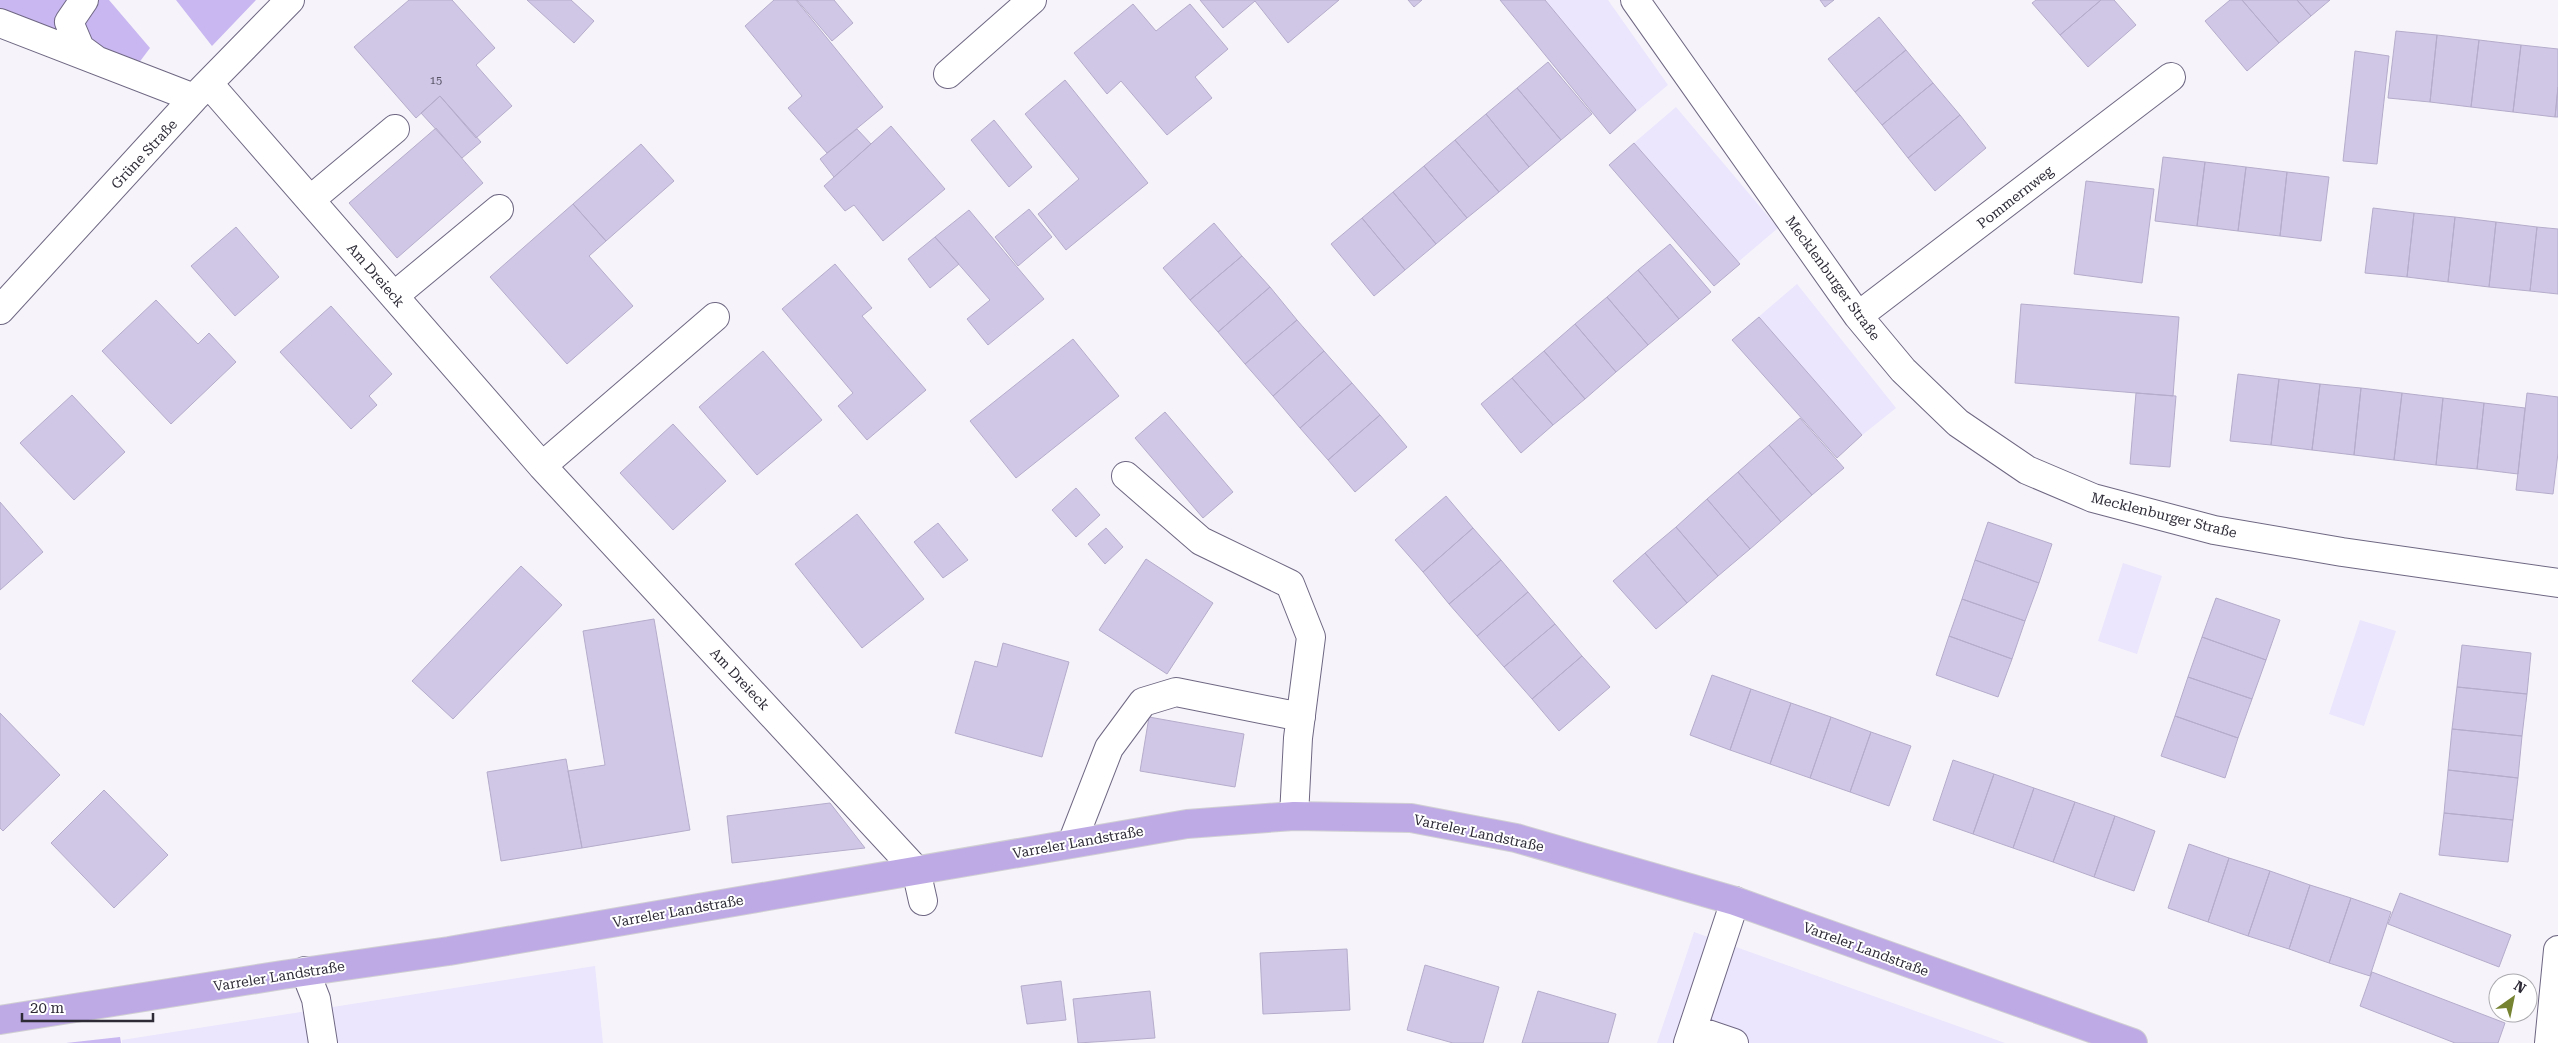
<svg xmlns="http://www.w3.org/2000/svg" width="2558" height="1043" font-family="'Roboto Serif',serif">
	<rect width="100%" height="100%" fill="#f6f4fa"/>
	<path fill="#ebe5fd" d="M 1502,0 L 1608,0 L 1668,85 L 1613,131 Z
		M 1676,107 L 1778,228 L 1738,262 L 1634,143 Z
		M 1797,284 L 1896,408 L 1836,456 L 1735,337 Z
		M 2123,563 L 2162,576 L 2137,654 L 2098,641 Z
		M 2360,620 L 2396,631 L 2364,726 L 2329,714 Z
		M 1694,932 L 2005,1043 L 1657,1043 Z
		M 595,966 L 603,1043 L 122,1043 L 122,1040 Z"/>
	<path fill="#c8b7f0" d="M 0,0 L 109,0 L 150,48 L 138,64 L 59,36 L 0,9 Z
		M 176,0 L 256,0 L 212,46 Z
		M 120,1037 L 121,1043 L 66,1043 Z"/>
	<path fill="#d0c7e7" stroke="#b5accb" d="M 409,0 L 452,0 L 495,48 L 476,65 L 512,106 L 476,138 L 440,96 L 416,118 L 354,47 Z
		M 527,0 L 571,0 L 594,21 L 574,43 Z
		M 774,0 L 796,0 L 883,107 L 827,153 L 788,108 L 802,96 L 745,26 Z
		M 797,0 L 834,0 L 853,23 L 832,41 Z
		M 1200,0 L 1339,0 L 1288,43 L 1255,1 L 1223,28 Z
		M 1408,0 L 1422,0 L 1414,7 Z
		M 1500,0 L 1545,0 L 1636,110 L 1610,134 Z
		M 1820,0 L 1834,0 L 1825,7 Z
		M 2036,0 L 2101,0 L 2060,35 L 2032,3 Z
		M 2101,0 L 2114,0 L 2136,25 L 2088,67 L 2060,35 Z
		M 2230,0 L 2242,0 L 2279,43 L 2247,71 L 2205,21 Z
		M 2242,0 L 2297,0 L 2311,16 L 2279,43 Z
		M 2297,0 L 2330,0 L 2311,16 Z
		M 1133,4 L 1156,31 L 1190,4 L 1228,49 L 1195,77 L 1212,98 L 1167,135 L 1121,81 L 1107,94 L 1074,53 Z
		M 1879,17 L 1906,50 L 1855,92 L 1828,59 Z
		M 2396,31 L 2437,35 L 2430,102 L 2388,98 Z
		M 2437,35 L 2479,40 L 2471,107 L 2430,102 Z
		M 2479,40 L 2521,45 L 2513,112 L 2471,107 Z
		M 2521,45 L 2558,49 L 2558,87 L 2555,117 L 2513,112 Z
		M 1906,50 L 1933,83 L 1882,125 L 1855,92 Z
		M 2355,51 L 2389,56 L 2377,164 L 2343,161 Z
		M 1548,62 L 1592,114 L 1561,140 L 1517,88 Z
		M 1065,80 L 1148,183 L 1066,250 L 1038,214 L 1079,179 L 1025,114 Z
		M 1933,83 L 1960,115 L 1908,158 L 1882,125 Z
		M 2558,87 L 2558,117 L 2555,117 Z
		M 1517,88 L 1561,140 L 1529,167 L 1486,114 Z
		M 440,96 L 481,142 L 462,158 L 421,113 Z
		M 1486,114 L 1529,167 L 1499,192 L 1455,140 Z
		M 1960,115 L 1986,148 L 1935,191 L 1908,158 Z
		M 994,120 L 1032,167 L 1009,187 L 971,140 Z
		M 891,126 L 945,189 L 883,241 L 854,205 L 845,211 L 824,186 Z
		M 436,128 L 483,183 L 397,258 L 349,203 Z
		M 857,129 L 871,144 L 834,177 L 820,159 Z
		M 1455,140 L 1499,192 L 1467,218 L 1424,166 Z
		M 1634,143 L 1740,264 L 1714,286 L 1609,165 Z
		M 641,144 L 674,181 L 606,241 L 573,204 Z
		M 2163,157 L 2205,162 L 2197,226 L 2155,221 Z
		M 2205,162 L 2246,167 L 2238,231 L 2197,226 Z
		M 1424,166 L 1467,218 L 1436,244 L 1393,192 Z
		M 2246,167 L 2287,172 L 2280,236 L 2238,231 Z
		M 2287,172 L 2329,177 L 2321,241 L 2280,236 Z
		M 2086,181 L 2154,189 L 2142,283 L 2074,274 Z
		M 1393,192 L 1436,244 L 1405,270 L 1362,218 Z
		M 573,204 L 606,241 L 589,256 L 633,306 L 567,364 L 490,277 Z
		M 2373,208 L 2414,213 L 2407,277 L 2365,273 Z
		M 1029,209 L 1052,237 L 1018,266 L 995,237 Z
		M 969,210 L 1044,299 L 988,345 L 967,319 L 990,300 L 935,237 Z
		M 2414,213 L 2455,217 L 2448,282 L 2407,277 Z
		M 2455,217 L 2496,222 L 2489,287 L 2448,282 Z
		M 1362,218 L 1405,270 L 1374,296 L 1331,244 Z
		M 2496,222 L 2537,227 L 2530,291 L 2489,287 Z
		M 1214,223 L 1242,256 L 1190,300 L 1163,268 Z
		M 236,227 L 279,277 L 235,316 L 191,266 Z
		M 2537,227 L 2558,229 L 2558,294 L 2530,291 Z
		M 935,237 L 959,264 L 930,288 L 908,259 Z
		M 1670,244 L 1711,292 L 1679,319 L 1638,270 Z
		M 1242,256 L 1270,287 L 1218,332 L 1190,300 Z
		M 835,264 L 872,308 L 862,316 L 926,390 L 867,440 L 838,406 L 853,393 L 782,309 Z
		M 1638,270 L 1679,319 L 1648,345 L 1607,297 Z
		M 1270,287 L 1297,320 L 1245,364 L 1218,332 Z
		M 1607,297 L 1648,345 L 1616,372 L 1575,324 Z
		M 156,300 L 198,344 L 209,333 L 236,362 L 171,424 L 102,351 Z
		M 2021,304 L 2179,317 L 2173,396 L 2015,383 Z
		M 331,306 L 392,374 L 369,396 L 377,405 L 351,429 L 280,352 Z
		M 1759,317 L 1862,435 L 1837,458 L 1732,340 Z
		M 1297,320 L 1324,351 L 1273,396 L 1245,364 Z
		M 1575,324 L 1616,372 L 1585,399 L 1544,351 Z
		M 1073,339 L 1119,396 L 1016,478 L 970,421 Z
		M 763,351 L 822,420 L 757,475 L 699,407 Z
		M 1324,351 L 1352,383 L 1300,428 L 1273,396 Z
		M 1544,351 L 1585,399 L 1553,425 L 1512,378 Z
		M 2238,374 L 2279,379 L 2271,445 L 2230,441 Z
		M 1512,378 L 1553,425 L 1521,453 L 1481,404 Z
		M 2279,379 L 2320,384 L 2312,450 L 2271,445 Z
		M 1352,383 L 1380,415 L 1328,460 L 1300,428 Z
		M 2320,384 L 2361,388 L 2354,455 L 2312,450 Z
		M 2361,388 L 2402,393 L 2394,460 L 2354,455 Z
		M 2136,393 L 2176,396 L 2170,467 L 2130,464 Z
		M 2402,393 L 2443,398 L 2436,465 L 2394,460 Z
		M 2527,393 L 2558,397 L 2558,453 L 2553,494 L 2516,490 Z
		M 72,395 L 125,452 L 74,500 L 20,443 Z
		M 2443,398 L 2484,403 L 2477,469 L 2436,465 Z
		M 2484,403 L 2525,408 L 2518,474 L 2477,469 Z
		M 1165,412 L 1233,492 L 1203,518 L 1135,438 Z
		M 1380,415 L 1407,447 L 1355,492 L 1328,460 Z
		M 1800,418 L 1844,468 L 1812,495 L 1769,445 Z
		M 673,424 L 726,481 L 673,530 L 620,473 Z
		M 1769,445 L 1812,495 L 1781,522 L 1738,472 Z
		M 1738,472 L 1781,522 L 1750,549 L 1707,499 Z
		M 1076,488 L 1100,515 L 1076,537 L 1052,510 Z
		M 1446,496 L 1473,528 L 1423,572 L 1395,540 Z
		M 1707,499 L 1750,549 L 1718,576 L 1676,527 Z
		M 0,502 L 43,552 L 0,590 Z
		M 857,514 L 924,599 L 862,648 L 795,564 Z
		M 1988,522 L 2052,544 L 2039,583 L 1975,560 Z
		M 938,523 L 968,560 L 943,578 L 914,542 Z
		M 1676,527 L 1718,576 L 1687,603 L 1645,553 Z
		M 1106,528 L 1123,547 L 1105,564 L 1088,544 Z
		M 1473,528 L 1501,560 L 1449,604 L 1423,572 Z
		M 1645,553 L 1687,603 L 1656,629 L 1613,581 Z
		M 1146,559 L 1213,603 L 1167,674 L 1099,630 Z
		M 1501,560 L 1528,592 L 1477,636 L 1449,604 Z
		M 1975,560 L 2039,583 L 2025,621 L 1962,599 Z
		M 521,566 L 562,605 L 453,719 L 412,681 Z
		M 1528,592 L 1555,624 L 1504,667 L 1477,636 Z
		M 2216,598 L 2280,620 L 2266,660 L 2202,637 Z
		M 1962,599 L 2025,621 L 2012,659 L 1949,636 Z
		M 654,619 L 690,830 L 582,848 L 568,771 L 605,765 L 583,631 Z
		M 1555,624 L 1582,656 L 1532,699 L 1504,667 Z
		M 1949,636 L 2012,659 L 1998,697 L 1936,675 Z
		M 2202,637 L 2266,660 L 2252,699 L 2188,677 Z
		M 1003,643 L 1069,662 L 1042,757 L 955,733 L 975,661 L 997,667 Z
		M 2462,645 L 2531,653 L 2527,694 L 2457,687 Z
		M 1582,656 L 1610,687 L 1559,731 L 1532,699 Z
		M 1712,675 L 1751,689 L 1730,750 L 1690,735 Z
		M 2188,677 L 2252,699 L 2238,738 L 2175,716 Z
		M 2457,687 L 2527,694 L 2522,736 L 2452,729 Z
		M 1751,689 L 1791,703 L 1770,764 L 1730,750 Z
		M 1791,703 L 1831,717 L 1810,778 L 1770,764 Z
		M 0,713 L 60,775 L 3,831 L 0,828 Z
		M 2175,716 L 2238,738 L 2225,778 L 2161,756 Z
		M 1149,717 L 1244,734 L 1235,787 L 1140,771 Z
		M 1831,717 L 1871,732 L 1850,792 L 1810,778 Z
		M 2452,729 L 2522,736 L 2518,778 L 2448,770 Z
		M 1871,732 L 1911,746 L 1889,806 L 1850,792 Z
		M 566,759 L 582,848 L 501,861 L 487,772 Z
		M 1953,760 L 1994,774 L 1973,834 L 1933,820 Z
		M 2448,770 L 2518,778 L 2513,820 L 2444,813 Z
		M 1994,774 L 2034,788 L 2013,848 L 1973,834 Z
		M 2034,788 L 2075,802 L 2053,862 L 2013,848 Z
		M 104,790 L 168,855 L 114,908 L 51,843 Z
		M 2075,802 L 2115,816 L 2094,877 L 2053,862 Z
		M 830,803 L 865,848 L 732,863 L 727,816 Z
		M 2444,813 L 2513,820 L 2508,862 L 2439,855 Z
		M 2115,816 L 2155,831 L 2134,891 L 2094,877 Z
		M 2189,844 L 2229,858 L 2208,922 L 2168,908 Z
		M 2229,858 L 2270,871 L 2248,936 L 2208,922 Z
		M 2270,871 L 2310,885 L 2289,949 L 2248,936 Z
		M 2310,885 L 2351,898 L 2329,963 L 2289,949 Z
		M 2400,893 L 2511,935 L 2499,967 L 2388,924 Z
		M 2351,898 L 2391,912 L 2370,976 L 2329,963 Z
		M 1347,949 L 1350,1010 L 1263,1014 L 1260,953 Z
		M 1425,965 L 1499,987 L 1483,1043 L 1453,1043 L 1407,1030 Z
		M 2372,972 L 2505,1023 L 2498,1043 L 2455,1043 L 2360,1006 Z
		M 1061,981 L 1066,1020 L 1027,1024 L 1021,986 Z
		M 1150,991 L 1155,1038 L 1078,1043 L 1073,999 Z
		M 1538,991 L 1616,1014 L 1608,1043 L 1522,1043 Z"/>
	<g fill="none" stroke-linecap="round" stroke-linejoin="round">
		<g stroke="#6f6783" stroke-width="30">
			<path id="minor" d="M 84,0 L 69,22 L 80,48 L 95,59
				M 1635,0 L 1858,316 L 1903,370 L 1958,423 L 2027,470 L 2093,498 L 2214,530 L 2342,552 L 2558,583
				M 0,23 L 194,98
				M 948,74 L 1032,0
				M 209,84 L 542,466 L 916,870 L 923,901
				M 310,200 L 395,129
				M 394,296 L 499,209
				M 0,310 L 194,98 L 290,0
				M 1858,316 L 2171,77
				M 542,466 L 715,317
				M 1126,476 L 1201,541 L 1290,584 L 1311,637 L 1298,738 L 1294,816
				M 1072,843 L 1109,748 L 1143,702 L 1176,692 L 1301,717
				M 305,971 L 316,999 L 323,1043
				M 1693,1029 L 1734,1043
				M 1688,1043 L 1735,901
				M 2549,1043 L 2558,950"/>
		</g>
		<g stroke="#d1d0d3" stroke-width="30">
			<path id="major" d="M 0,1020 L 282,975 L 449,951 L 1187,824 L 1294,816 L 1411,818 L 1516,838 L 1735,901 L 2133,1043"/>
		</g>
		<use href="#minor" stroke="#fff" stroke-width="28"/>
		<use href="#major" stroke="#beaae5" stroke-width="28"/>
	</g>
	<g text-anchor="middle" stroke-width="4" stroke-linejoin="round" paint-order="stroke">
		<g font-size="11" fill="#565263">
			<text x="436" y="84">15</text>
		</g>
		<g font-size="14" fill="#2e2b37" stroke="#fff">
			<text transform="translate(144 154) rotate(-47)" y="5">Grüne Straße</text>
			<text transform="translate(2015 197) rotate(-38)" y="5">Pommernweg</text>
			<text transform="translate(376 275) rotate(49)" y="5">Am Dreieck</text>
			<text transform="translate(1833 278) rotate(54)" y="5">Mecklenburger Straße</text>
			<text transform="translate(2164 515) rotate(14)" y="5">Mecklenburger Straße</text>
			<text transform="translate(740 679) rotate(47)" y="5">Am Dreieck</text>
			<text transform="translate(1479 833) rotate(12)" y="5">Varreler Landstraße</text>
			<text transform="translate(1078 842) rotate(-10)" y="5">Varreler Landstraße</text>
			<text transform="translate(678 911) rotate(-10)" y="5">Varreler Landstraße</text>
			<text transform="translate(1866 949) rotate(20)" y="5">Varreler Landstraße</text>
			<text transform="translate(279 976) rotate(-9)" y="5">Varreler Landstraße</text>
		</g>
	</g>
	<g transform="translate(2513 998) rotate(33)"><circle r="24" fill="#ffffff" stroke="#abaaaf"/>
	<path d="M0-4L9 19L0 12L-9 19Z" fill="#768432"/>
	<text y="-8" font-size="14" font-weight="bold" text-anchor="middle" fill="#2e2b37">N</text>
	</g>
	<path d="M22 1013v8h131v-8" fill="none" stroke="#2e2b37" stroke-width="2.5"/>
	<text x="30" y="1013" font-size="15" fill="#2e2b37" stroke="#ffffff" stroke-width="4" paint-order="stroke">20 m</text>
</svg>
